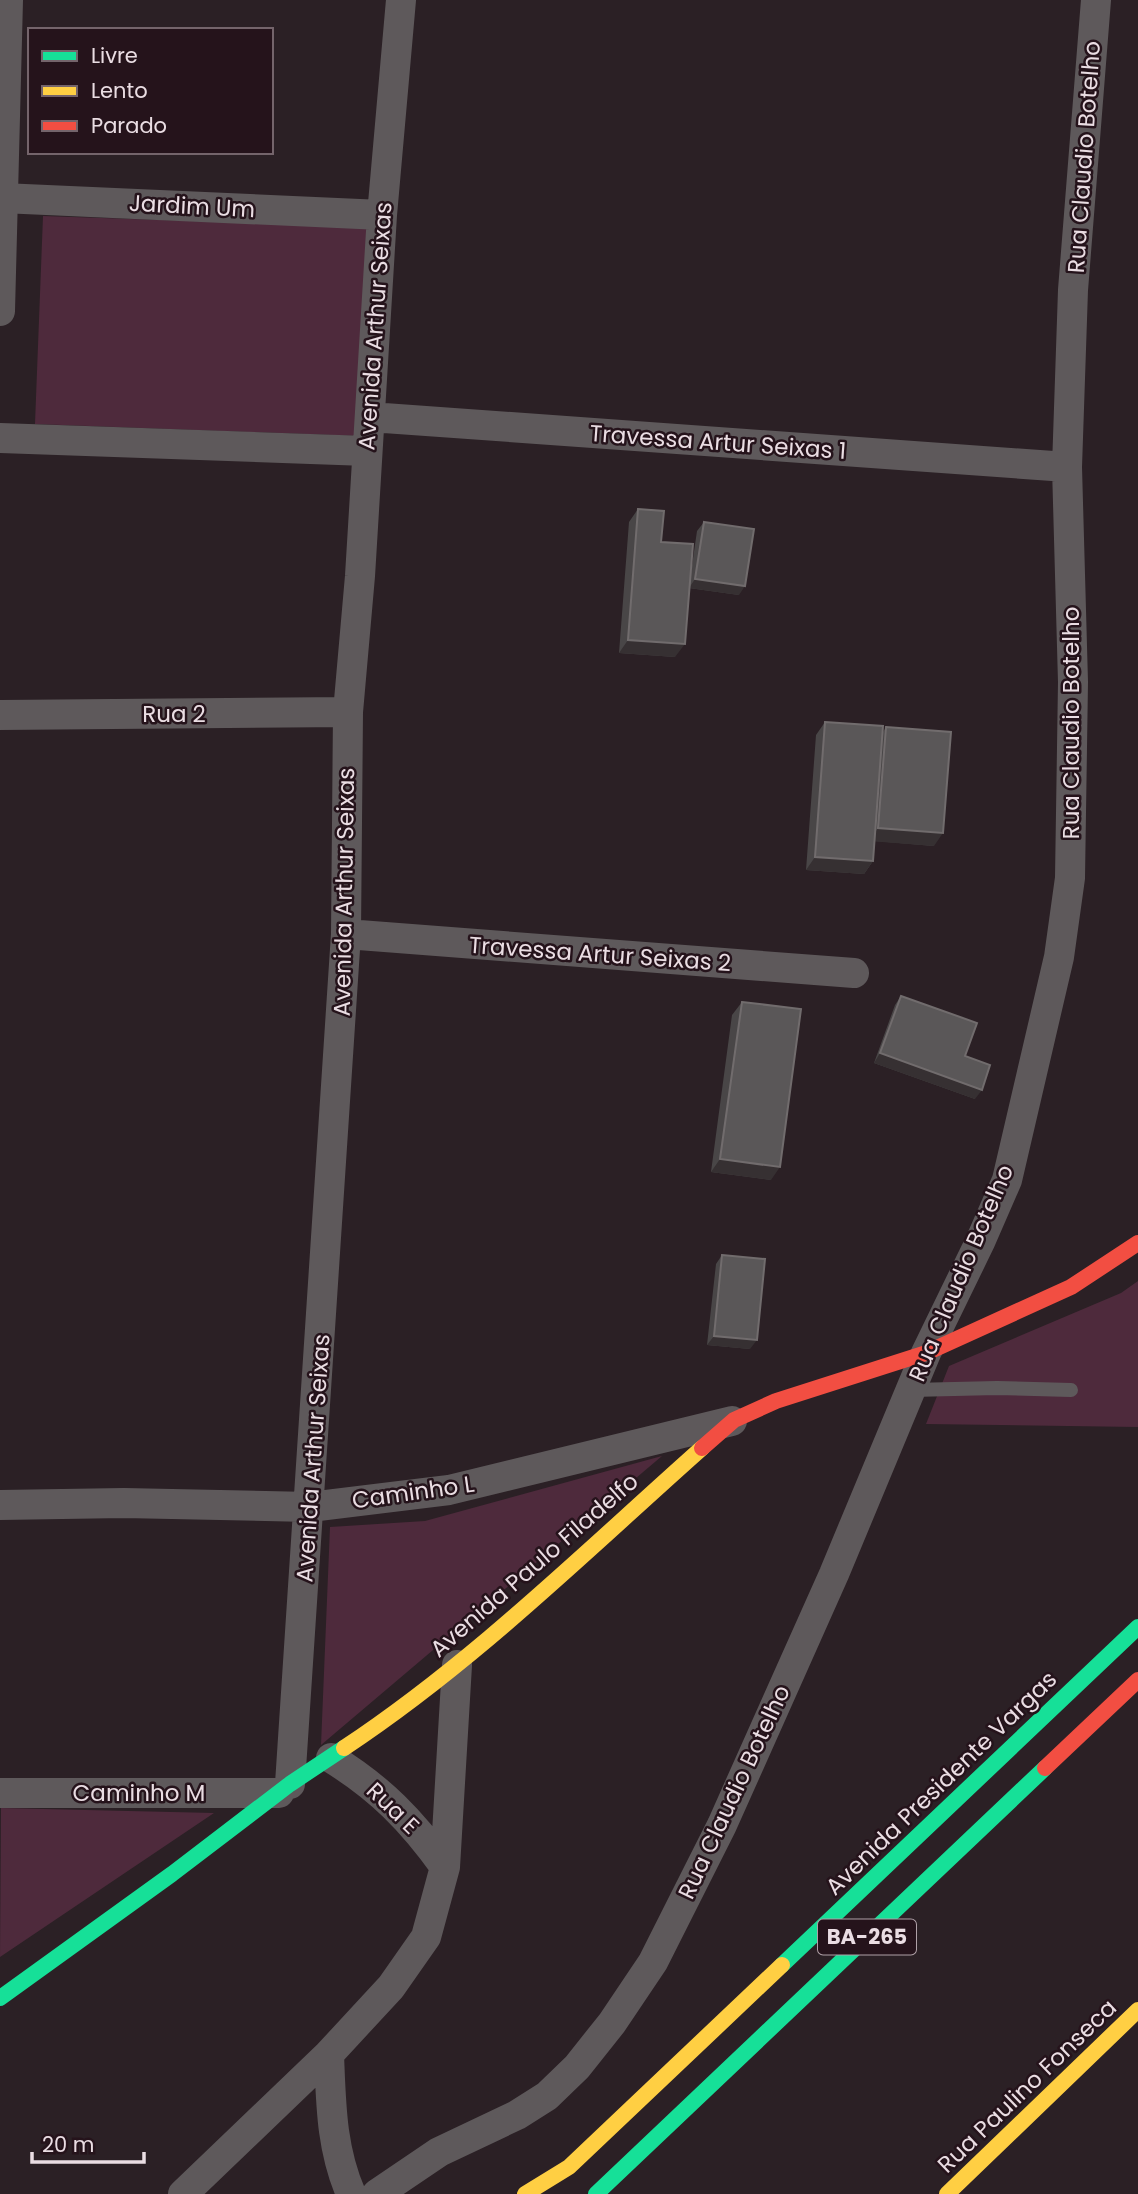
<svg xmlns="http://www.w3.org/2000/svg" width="1138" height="2194" font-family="Poppins,sans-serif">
	<rect width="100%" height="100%" fill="#2b2025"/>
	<path fill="#4e2a3c" d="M 43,216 L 369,227 L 360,436 L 35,424 Z
		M 1138,1281 L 1138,1427 L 926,1424 L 949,1366 L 1121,1293 Z
		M 662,1456 L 321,1745 L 330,1527 L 425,1521 Z
		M 1,1808 L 214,1813 L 0,1957 Z"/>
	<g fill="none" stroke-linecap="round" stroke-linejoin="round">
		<path stroke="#5e595b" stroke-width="14" d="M 911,1390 L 997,1388 L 1071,1390"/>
		<path stroke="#5e595b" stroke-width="30" d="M 2,198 L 382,215
			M 0,311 L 8,0
			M 370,417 L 1067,467
			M 0,438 L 367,451
			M 0,715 L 348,712
			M 346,934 L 854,973
			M 0,1505 L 124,1503 L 310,1507 L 449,1490 L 732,1421
			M 331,1758 C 380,1788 412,1821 445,1867
			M 290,1784 L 346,934 L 348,712 L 360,576 L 382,215 L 401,0
			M 0,1793 L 279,1793
			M 329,2054 C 331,2103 331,2148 351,2194
			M 183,2194 L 329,2054 L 391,1987 L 426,1937 L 445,1867 L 457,1665
			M 377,2194 L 439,2152 L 517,2115 L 547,2096 L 577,2067 L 612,2023 L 653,1962 L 722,1825 L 834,1574 L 926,1353 L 980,1242 L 1007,1180 L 1059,957 L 1070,878 L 1073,682 L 1067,467 L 1073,290 L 1096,0"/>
		<path stroke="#16e098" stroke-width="16" d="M 782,1965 L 1138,1627
			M 0,1998 L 172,1874 L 290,1784 L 344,1748
			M 596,2194 L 1045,1768"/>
		<path stroke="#ffcf43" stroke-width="16" d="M 344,1748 C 474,1662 586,1551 702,1448
			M 525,2194 L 569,2167 L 782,1965
			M 947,2194 L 1138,2010"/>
		<path stroke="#f24e42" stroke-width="16" d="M 702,1448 L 734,1420 L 776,1401 L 926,1353 L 1071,1287 L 1138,1243
			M 1045,1768 L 1138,1680"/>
	</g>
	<path fill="#494647" d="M 638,509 L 661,542 L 690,579 L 697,531 L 704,522 L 739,595 L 689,588 L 675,657 L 619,653 L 629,522 Z
		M 825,722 L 883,732 L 886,727 L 934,846 L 875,841 L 873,861 L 864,874 L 806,870 L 816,735 Z
		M 901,996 L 965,1056 L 975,1099 L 874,1063 L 895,1005 Z
		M 742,1002 L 771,1180 L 711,1172 L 732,1015 Z
		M 722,1255 L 750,1349 L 707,1345 L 716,1264 Z"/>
	<path fill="#363032" d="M 695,579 L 745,586 L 739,595 L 689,588 Z
		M 628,640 L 685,644 L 675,657 L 619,653 Z
		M 878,828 L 943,833 L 934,846 L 869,841 Z
		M 815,857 L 873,861 L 864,874 L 806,870 Z
		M 880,1053 L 982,1090 L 975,1099 L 874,1063 Z
		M 720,1159 L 780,1167 L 771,1180 L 711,1172 Z
		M 714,1336 L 757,1340 L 750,1349 L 707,1345 Z"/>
	<path fill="#5a5758" stroke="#716c6d" stroke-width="2" d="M 638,509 L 664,511 L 661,542 L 693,544 L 685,644 L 628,640 Z
		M 704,522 L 754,529 L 745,586 L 695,579 Z
		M 825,722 L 883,726 L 873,861 L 815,857 Z
		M 886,727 L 951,732 L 943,833 L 878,828 Z
		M 901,996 L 977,1023 L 965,1056 L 990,1065 L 982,1090 L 880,1053 Z
		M 742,1002 L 801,1009 L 780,1167 L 720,1159 Z
		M 722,1255 L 765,1259 L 757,1340 L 714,1336 Z"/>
	<g text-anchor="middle" stroke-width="5" stroke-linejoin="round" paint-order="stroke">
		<rect fill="#25131b" stroke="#afa0a7" stroke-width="2" x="818" y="1919.5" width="98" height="35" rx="5"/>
		<g font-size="21" font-weight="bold" fill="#eadde3">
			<text x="867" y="1944">BA-265</text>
		</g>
		<g font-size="23" fill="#eadde3" stroke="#25131b">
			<text transform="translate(1084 157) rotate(-86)" y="8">Rua Claudio Botelho</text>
			<text transform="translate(192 206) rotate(3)" y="8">Jardim Um</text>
			<text transform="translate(375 326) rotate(-86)" y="8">Avenida Arthur Seixas</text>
			<text transform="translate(718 442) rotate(4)" y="8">Travessa Artur Seixas 1</text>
			<text x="174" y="722">Rua 2</text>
			<text transform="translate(1071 723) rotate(-90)" y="8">Rua Claudio Botelho</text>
			<text transform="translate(344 892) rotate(-89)" y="8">Avenida Arthur Seixas</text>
			<text transform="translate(600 954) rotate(4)" y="8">Travessa Artur Seixas 2</text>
			<text transform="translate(961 1273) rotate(-67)" y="8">Rua Claudio Botelho</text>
			<text transform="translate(313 1458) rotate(-86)" y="8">Avenida Arthur Seixas</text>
			<text transform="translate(413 1492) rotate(-8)" y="8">Caminho L</text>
			<text transform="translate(534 1565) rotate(-41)" y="8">Avenida Paulo Filadelfo</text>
			<text transform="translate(941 1783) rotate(-44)" y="8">Avenida Presidente Vargas</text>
			<text transform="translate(734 1792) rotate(-65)" y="8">Rua Claudio Botelho</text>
			<text x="139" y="1801">Caminho M</text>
			<text transform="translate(393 1808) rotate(44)" y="8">Rua E</text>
			<text transform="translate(1027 2086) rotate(-44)" y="8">Rua Paulino Fonseca</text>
		</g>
	</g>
	<rect x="28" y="28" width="245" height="126" fill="#25131b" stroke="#74646b" stroke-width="2"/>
	<rect x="42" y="51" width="35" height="10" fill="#16e098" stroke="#74646b" stroke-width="2"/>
	<text x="91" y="63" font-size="21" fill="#eadde3">Livre</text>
	<rect x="42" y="86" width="35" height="10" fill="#ffcf43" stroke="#74646b" stroke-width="2"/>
	<text x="91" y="98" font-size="21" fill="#eadde3">Lento</text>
	<rect x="42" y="121" width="35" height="10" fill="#f24e42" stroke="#74646b" stroke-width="2"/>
	<text x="91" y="133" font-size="21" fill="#eadde3">Parado</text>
	<path d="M32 2152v10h112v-10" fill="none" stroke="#eadde3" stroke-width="3.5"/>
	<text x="42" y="2152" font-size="21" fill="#eadde3" stroke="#25131b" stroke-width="5" paint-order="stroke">20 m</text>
</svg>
